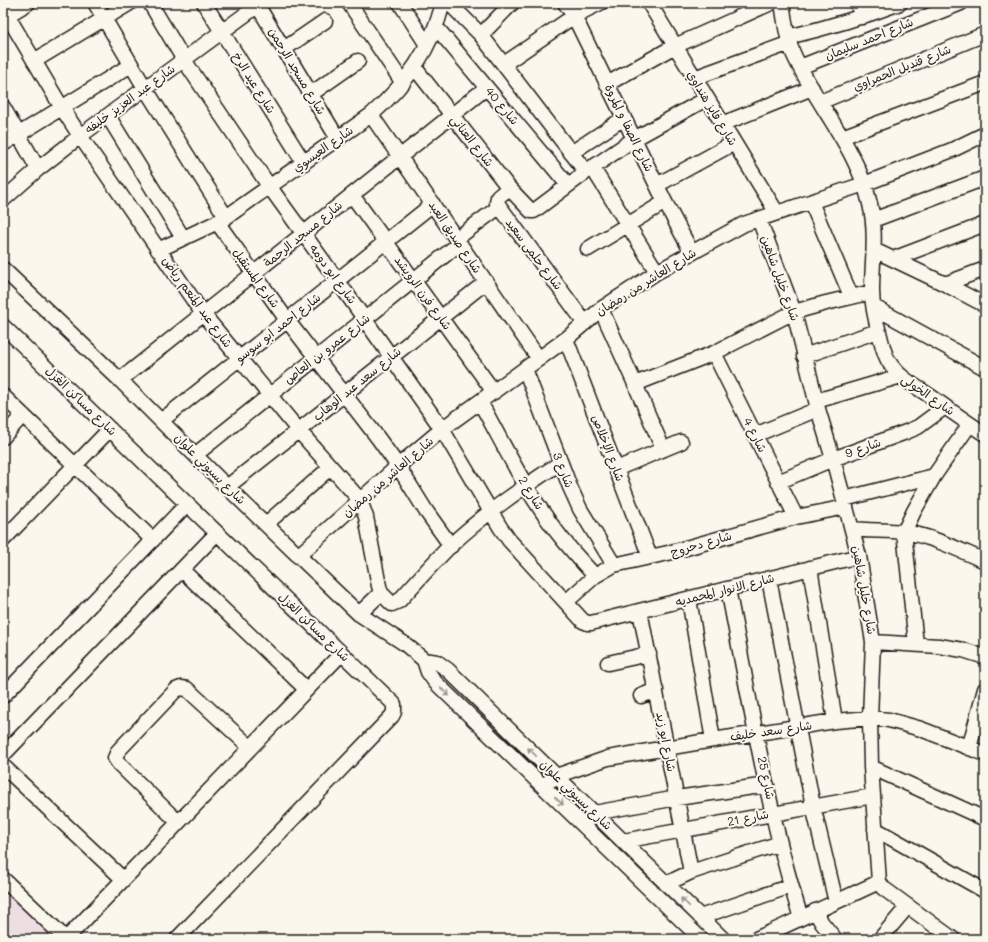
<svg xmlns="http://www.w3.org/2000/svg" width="988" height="942" font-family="Mali,'Playpen Sans Arabic',sans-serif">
	<rect width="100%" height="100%" fill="#fbf7ec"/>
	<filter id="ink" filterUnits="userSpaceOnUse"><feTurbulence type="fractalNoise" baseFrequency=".025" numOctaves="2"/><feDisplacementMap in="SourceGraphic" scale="8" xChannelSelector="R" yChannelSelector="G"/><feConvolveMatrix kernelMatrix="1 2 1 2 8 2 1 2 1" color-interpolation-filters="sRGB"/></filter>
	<g filter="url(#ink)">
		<path fill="#efdee1" d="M 3,880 L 64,939 L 3,939 Z"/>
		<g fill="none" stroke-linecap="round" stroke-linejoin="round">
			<g stroke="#1c1c1c" stroke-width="17">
				<path id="minor" d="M 95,3 L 145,88 L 226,217
					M 150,3 L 184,60 L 269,186 L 337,280 L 442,429 L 500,527 L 509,540 L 583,621 L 588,623 L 591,623 L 859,556
					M 204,3 L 304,163
					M 256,3 L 338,139
					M 349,3 L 403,83
					M 400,3 L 427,45
					M 449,3 L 481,35 L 586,172
					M 565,3 L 574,16 L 665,202 L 692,253
					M 649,3 L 777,213
					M 782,3 C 785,20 786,38 793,53 C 816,105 857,147 870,204 C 877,233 872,261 872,291 C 872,306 876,322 880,336 C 882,344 884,354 889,362 C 898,377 915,386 930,396 C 948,409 966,422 985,434
					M 857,3 L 862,17
					M 3,8 L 62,108 L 80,136 L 203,314 L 299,431 L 360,500 L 366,517 L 379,586 L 381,593 L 392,604 L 399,601 C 416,582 433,563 451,545 C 484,514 522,488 560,463
					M 3,18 L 28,3
					M 436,27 L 568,185
					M 481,35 L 512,3
					M 788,37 C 826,28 863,17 900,3
					M 284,49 L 325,21
					M 34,61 L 130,3
					M 504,64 L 574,16 L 600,3
					M 800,67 L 961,3
					M 415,68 L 509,188 L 531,211 L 534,211 L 586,172 L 634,139 L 706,99
					M 694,78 L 790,43
					M 607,84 L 675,46 L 771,3
					M 311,94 L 358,61
					M 820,102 L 985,34
					M 3,107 L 38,169
					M 371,115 L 539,359
					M 108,116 L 183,238
					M 722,124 L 812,88
					M 842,137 L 985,83
					M 3,144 L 131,65
					M 571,153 L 624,118
					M 592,167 L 657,272
					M 657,185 L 734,143
					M 509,188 L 498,197 L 497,203 L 585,323
					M 352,195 L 494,392
					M 3,200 L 38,169 L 80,136 L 261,3
					M 811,202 L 851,296
					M 759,219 L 794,312 L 818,409 L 833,459 L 859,556 L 873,642 L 870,718 L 871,767 L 879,882 L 883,888 L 953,939
					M 873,220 L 985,178
					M 217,222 L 287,320 L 378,438 L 398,466 L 426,511 L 451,546
					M 456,239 L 499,207
					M 588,249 L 665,202
					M 158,250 L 222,220 L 371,115 C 407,83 431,50 443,3
					M 874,250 L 945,284 L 985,305
					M 893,259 L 985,224
					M 3,269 L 120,380 L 227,487 L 359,614 L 405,644 L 424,660 L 437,662 L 448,670 L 723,939
					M 945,284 L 985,269
					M 874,307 L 985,368
					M 601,309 L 635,384 L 663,449
					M 3,326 L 394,704 L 394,712 L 392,716 L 177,939
					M 566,339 L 650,557
					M 714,353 L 796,517
					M 804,356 L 878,331
					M 525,369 L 570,487 L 580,509 L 614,565
					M 120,380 L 486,88
					M 635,384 L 714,353 L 794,312 L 826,303 L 872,292
					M 3,396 L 153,540
					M 816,401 L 901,376
					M 480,402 C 505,447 528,496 560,536 C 571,550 583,563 595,576
					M 161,421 L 433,204
					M 755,435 L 818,409
					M 3,437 L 23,415
					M 195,455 L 460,243
					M 616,469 L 681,442
					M 778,482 L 833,459 L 906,432 L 918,427 L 945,407
					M 227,487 L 486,282
					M 844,499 L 934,476
					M 266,524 L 331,467
					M 852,529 C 869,531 887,530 904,532 C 932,536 959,550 985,561
					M 3,540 L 110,429
					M 298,556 L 398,466 L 442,429 L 566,339 L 601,309 L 657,272 L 744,224 L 864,184 L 952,150 L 985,134
					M 810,568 L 835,721
					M 182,570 L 306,689
					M 769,579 L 813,806 L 836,902
					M 728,589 C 750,699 767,811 801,918
					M 689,599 L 713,740
					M 566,602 L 595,576 L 614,565 L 668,553 L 796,517 L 846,507
					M 640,611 L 691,872
					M 359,614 L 381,593
					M 873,642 L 939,646 L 963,650 L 985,657
					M 916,644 L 904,532 L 914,511 L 934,476 L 970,424
					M 424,660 L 428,672 L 435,682 L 701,939
					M 608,663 L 649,654
					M 3,696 L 187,504
					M 641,696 L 656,690
					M 969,748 L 985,689
					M 3,755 L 217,533
					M 3,766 L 123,879
					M 871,767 L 985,819
					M 543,786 L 556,776 L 608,758 L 713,740 L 835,721 L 870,718 L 889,720 L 921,729 L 985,754
					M 594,813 L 677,798 L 767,785
					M 178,822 L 119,764 L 115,758 L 118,751 L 176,690 L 181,688 L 187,689 L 250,747
					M 875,829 L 985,891
					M 623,841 L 873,796
					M 3,879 L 66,939
					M 666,884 L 691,872 L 780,843
					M 815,911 L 822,923 L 835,939
					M 700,917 L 791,886
					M 66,939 L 341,654
					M 756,939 L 879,882
					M 880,939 L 908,906"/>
			</g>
			<use href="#minor" stroke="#fbf7ec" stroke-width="14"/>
		</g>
		<defs><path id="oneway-shaft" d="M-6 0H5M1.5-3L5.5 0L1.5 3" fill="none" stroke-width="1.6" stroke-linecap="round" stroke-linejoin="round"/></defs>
		<g stroke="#97948e">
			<use href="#oneway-shaft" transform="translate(445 692) rotate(44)"/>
			<use href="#oneway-shaft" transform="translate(532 752) rotate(-136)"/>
			<use href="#oneway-shaft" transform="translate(559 801) rotate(44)"/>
			<use href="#oneway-shaft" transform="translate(685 902) rotate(-136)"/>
		</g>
	</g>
	<g text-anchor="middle" stroke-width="4" stroke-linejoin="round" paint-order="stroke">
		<g font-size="12" fill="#1c1c1c" stroke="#fbf7ec">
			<text transform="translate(869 39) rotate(-22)" y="4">شارع احمد سليمان</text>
			<text transform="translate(902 68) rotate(-22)" y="4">شارع قنديل الحمراوي</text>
			<text transform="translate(297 71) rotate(59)" y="4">شارع مسجد الرحمن</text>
			<text transform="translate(254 83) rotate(58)" y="4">شارع عيد الرخ</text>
			<text transform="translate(130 99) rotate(-36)" y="4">شارع عبد العزيز خليفه</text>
			<text transform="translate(502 106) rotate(50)" y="4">شارع 40</text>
			<text transform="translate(712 108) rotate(59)" y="4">شارع فايز هنداوي</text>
			<text transform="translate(629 128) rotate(64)" y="4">شارع الصفا و المروة</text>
			<text transform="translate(472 141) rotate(52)" y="4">شارع العناني</text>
			<text transform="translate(323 149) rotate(-35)" y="4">شارع العيسوي</text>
			<text transform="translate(303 234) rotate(-39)" y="4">شارع مسجد الرحمة</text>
			<text transform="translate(455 237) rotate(56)" y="4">شارع صديق العبد</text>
			<text transform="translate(534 254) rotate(53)" y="4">شارع حلمى سعيد</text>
			<text transform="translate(333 274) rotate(54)" y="4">شارع ابو دومه</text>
			<text transform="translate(256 278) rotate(54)" y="4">شارع المستقبل</text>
			<text transform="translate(780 278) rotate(70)" y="4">شارع خليل شاهين</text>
			<text transform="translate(646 282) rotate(-32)" y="4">شارع العاشر من رمضان</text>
			<text transform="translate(423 293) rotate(54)" y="4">شارع فرن الرويشد</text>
			<text transform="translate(197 302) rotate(54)" y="4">شارع عبد المنعم رياض</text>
			<text transform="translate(278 328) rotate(-38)" y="4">شارع احمد ابو سوسو</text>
			<text transform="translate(327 349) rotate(-38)" y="4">شارع عمرو بن العاص</text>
			<text transform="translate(357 384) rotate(-39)" y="4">شارع سعد عبد الوهاب</text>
			<text transform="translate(928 395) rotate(35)" y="4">شارع الخولى</text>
			<text transform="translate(81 401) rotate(44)" y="4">شارع مساكن الغزل</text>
			<text transform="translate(755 435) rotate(63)" y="4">شارع 4</text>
			<text transform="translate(608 448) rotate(69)" y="4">شارع الإخلاص</text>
			<text transform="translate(863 448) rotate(-20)" y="4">شارع 9</text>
			<text transform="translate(210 469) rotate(45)" y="4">شارع بسيوني علوان</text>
			<text transform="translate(563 470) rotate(68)" y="4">شارع 3</text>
			<text transform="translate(388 477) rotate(-41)" y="4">شارع العاشر من رمضان</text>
			<text transform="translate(531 493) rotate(58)" y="4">شارع 2</text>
			<text transform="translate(701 544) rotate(-16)" y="4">شارع دحروج</text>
			<text transform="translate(725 590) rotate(-14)" y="4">شارع الانوار المحمديه</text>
			<text transform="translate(864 590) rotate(80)" y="4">شارع خليل شاهين</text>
			<text transform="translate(314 627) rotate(44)" y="4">شارع مساكن الغزل</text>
			<text transform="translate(771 731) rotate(-8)" y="4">شارع سعد خليف</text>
			<text transform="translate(666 742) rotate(79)" y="4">شارع ابو زيد</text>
			<text transform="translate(766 778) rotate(78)" y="4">شارع 25</text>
			<text transform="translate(576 795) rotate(44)" y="4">شارع بسيوني علوان</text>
			<text transform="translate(748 818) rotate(-11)" y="4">شارع 21</text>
		</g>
	</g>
	<rect width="988" height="942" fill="none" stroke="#fbf7ec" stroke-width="16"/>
	<rect x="8" y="8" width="972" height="926" fill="none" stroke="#1c1c1c" stroke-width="1.5" filter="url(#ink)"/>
</svg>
